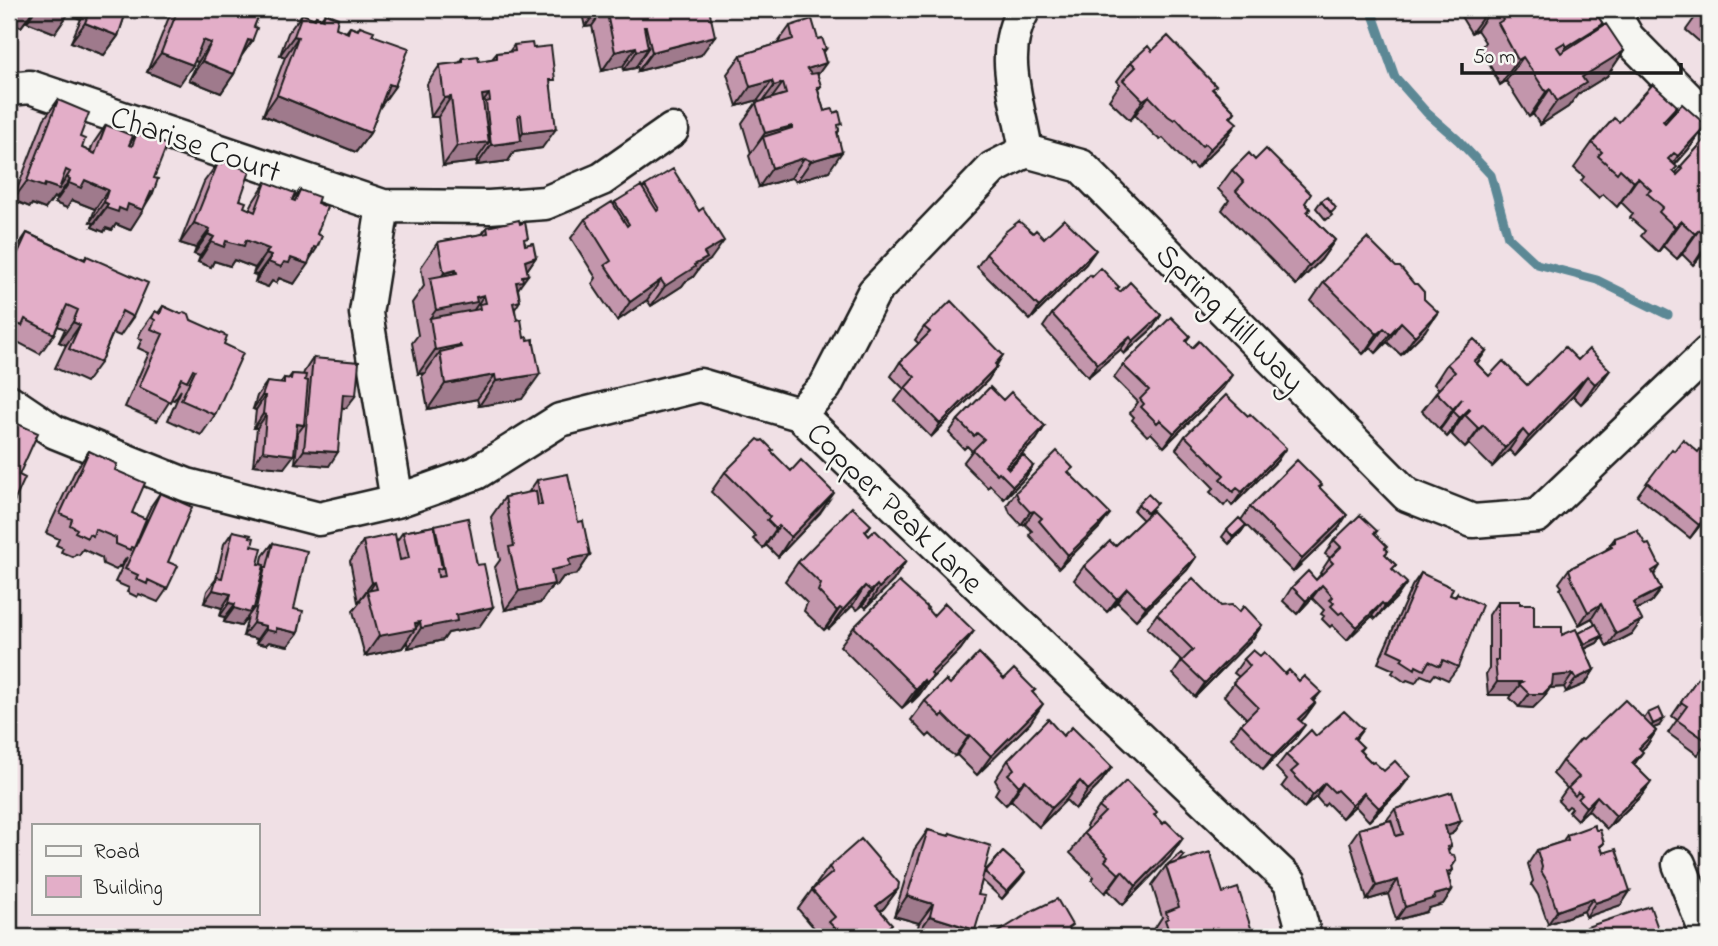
<svg xmlns="http://www.w3.org/2000/svg" width="1718" height="946" font-family="'Indie Flower',sans-serif">
	<rect width="100%" height="100%" fill="#f0e0e5"/>
	<filter id="ink" filterUnits="userSpaceOnUse"><feTurbulence type="fractalNoise" baseFrequency=".0143" numOctaves="2"/><feDisplacementMap in="SourceGraphic" scale="14" xChannelSelector="R" yChannelSelector="G"/><feConvolveMatrix kernelMatrix="1 2 1 2 8 2 1 2 1" color-interpolation-filters="sRGB"/></filter>
	<g filter="url(#ink)">
		<g fill="none" stroke-linecap="round" stroke-linejoin="round">
			<path stroke="#5b8895" stroke-width="9" d="M 1371,9 L 1395,77 L 1427,113 L 1458,140 L 1491,175 L 1508,237 L 1537,264 L 1597,280 L 1668,315"/>
			<g stroke="#1c1c1c" stroke-width="37">
				<path id="minor" d="M 1024,9 C 997,54 1019,103 1026,151
					M 1611,9 L 1628,38 L 1709,120
					M 9,89 L 30,87 L 383,206 L 489,207 L 545,203 L 602,179 L 672,130
					M 383,206 L 366,313 L 397,501
					M 9,401 L 55,432 L 187,485 L 319,519 L 397,501 L 476,473 L 560,420 L 700,385 L 799,414 L 1290,882 L 1305,937
					M 799,414 L 825,387 L 874,292 L 993,168 L 1026,151 L 1081,166 L 1407,495 L 1473,521 L 1537,516 L 1709,352
					M 1679,864 L 1708,937"/>
			</g>
			<use href="#minor" stroke="#f6f6f2" stroke-width="32"/>
		</g>
		<path fill="#c396ac" stroke="#1c1c1c" stroke-width="2" d="M 9,9 L 71,9 L 55,33 L 27,22 L 29,17 L 21,27 L 9,22 Z
			M 77,9 L 127,9 L 118,36 L 104,55 L 71,42 L 81,19 L 74,16 Z
			M 158,9 L 257,9 L 252,41 L 241,56 L 234,74 L 221,93 L 189,80 L 198,62 L 194,61 L 179,85 L 147,72 L 169,17 L 157,12 Z
			M 581,9 L 709,9 L 701,55 L 638,71 L 637,65 L 635,68 L 624,70 L 623,66 L 602,71 L 592,26 L 585,27 Z
			M 1462,9 L 1593,9 L 1603,24 L 1600,28 L 1624,51 L 1607,76 L 1578,94 L 1568,107 L 1540,125 L 1533,114 L 1529,117 L 1506,81 L 1500,85 L 1481,48 L 1485,42 L 1477,30 L 1471,33 L 1459,13 Z
			M 1701,9 L 1709,9 L 1709,50 L 1686,30 Z
			M 325,13 L 336,28 L 346,32 L 350,27 L 357,30 L 360,26 L 372,35 L 395,86 L 380,105 L 370,133 L 356,152 L 263,115 L 285,57 L 280,55 L 288,33 L 302,14 L 314,19 L 316,16 L 321,18 Z
			M 790,26 L 818,39 L 826,49 L 823,53 L 826,63 L 817,75 L 821,86 L 818,90 L 824,111 L 839,129 L 829,171 L 797,181 L 791,178 L 759,187 L 749,156 L 751,153 L 742,123 L 756,103 L 759,102 L 758,100 L 737,106 L 727,74 L 741,55 L 777,44 Z
			M 514,45 L 533,48 L 551,86 L 542,148 L 514,152 L 508,161 L 477,165 L 477,160 L 475,162 L 443,166 L 438,117 L 431,117 L 427,84 L 440,65 L 459,63 L 463,58 L 479,61 L 492,59 L 497,53 L 509,52 Z
			M 1152,51 L 1213,89 L 1235,112 L 1231,118 L 1223,142 L 1196,169 L 1191,164 L 1189,166 L 1163,138 L 1160,140 L 1154,135 L 1135,115 L 1130,120 L 1109,100 L 1120,84 L 1117,81 L 1131,62 Z
			M 58,100 L 80,137 L 82,148 L 90,152 L 93,144 L 106,125 L 130,143 L 137,133 L 154,178 L 153,193 L 130,230 L 116,224 L 112,230 L 106,228 L 104,232 L 92,227 L 94,223 L 90,222 L 95,209 L 72,200 L 67,208 L 55,203 L 57,198 L 54,197 L 45,209 L 32,204 L 30,207 L 13,200 L 44,119 Z
			M 1677,106 L 1666,122 L 1706,125 L 1688,150 L 1675,165 L 1673,171 L 1676,173 L 1680,167 L 1709,135 L 1709,247 L 1693,265 L 1682,254 L 1677,259 L 1663,246 L 1658,252 L 1641,236 L 1645,231 L 1630,218 L 1633,214 L 1621,202 L 1617,207 L 1603,194 L 1599,198 L 1581,181 L 1584,177 L 1574,168 L 1592,143 L 1619,122 Z
			M 1255,160 L 1305,203 L 1310,209 L 1308,213 L 1335,240 L 1321,260 L 1296,285 L 1222,210 L 1229,200 L 1218,189 L 1232,170 Z
			M 223,161 L 244,207 L 249,210 L 253,202 L 266,182 L 292,200 L 300,190 L 317,203 L 317,248 L 294,284 L 279,278 L 276,283 L 272,281 L 268,287 L 255,282 L 257,275 L 253,274 L 255,268 L 234,260 L 230,266 L 214,261 L 211,267 L 198,262 L 200,256 L 194,254 L 196,248 L 180,243 L 204,182 L 218,163 L 221,164 Z
			M 645,186 L 710,260 L 701,266 L 693,277 L 685,282 L 682,286 L 651,306 L 647,300 L 617,321 L 592,284 L 596,278 L 571,238 L 585,219 L 614,204 L 615,202 L 643,188 Z
			M 1321,201 L 1332,215 L 1326,220 L 1316,208 Z
			M 487,227 L 525,243 L 525,245 L 536,257 L 527,270 L 518,289 L 520,301 L 515,309 L 522,399 L 479,406 L 477,399 L 428,409 L 422,376 L 425,373 L 418,374 L 412,343 L 418,335 L 412,303 L 424,286 L 421,267 L 438,242 L 482,234 Z
			M 27,233 L 84,259 L 87,256 L 133,317 L 120,336 L 113,333 L 100,363 L 86,382 L 55,368 L 66,345 L 59,342 L 65,329 L 58,326 L 54,334 L 40,354 L 12,339 L 9,344 L 9,263 L 13,253 Z
			M 1033,233 L 1086,264 L 1030,320 L 977,267 L 986,254 Z
			M 1092,277 L 1119,287 L 1117,289 L 1120,292 L 1161,315 L 1152,329 L 1124,354 L 1120,350 L 1088,377 L 1043,327 L 1052,314 Z
			M 1324,282 L 1425,331 L 1401,355 L 1387,342 L 1376,353 L 1370,347 L 1363,354 L 1311,301 Z
			M 163,306 L 191,320 L 224,344 L 215,415 L 201,435 L 168,420 L 181,390 L 174,400 L 171,399 L 157,421 L 125,407 L 149,353 L 138,348 L 142,339 L 138,338 L 141,331 L 155,311 L 158,313 Z
			M 924,327 L 1003,355 L 988,380 L 931,437 L 895,401 L 904,389 L 891,376 L 900,362 L 919,344 L 915,340 Z
			M 1190,336 L 1186,341 L 1223,388 L 1164,447 L 1151,433 L 1147,436 L 1132,420 L 1134,417 L 1130,413 L 1138,402 L 1114,378 L 1123,365 Z
			M 1486,351 L 1477,364 L 1489,376 L 1527,385 L 1578,360 L 1610,370 L 1596,389 L 1581,404 L 1573,396 L 1515,456 L 1509,450 L 1492,467 L 1469,444 L 1465,448 L 1452,435 L 1455,428 L 1447,437 L 1440,430 L 1445,423 L 1439,429 L 1422,411 L 1439,389 L 1434,384 L 1447,364 Z
			M 313,358 L 346,408 L 342,408 L 329,466 L 295,463 L 298,434 L 284,468 L 253,465 L 257,428 L 254,428 L 256,410 L 253,409 L 257,396 L 267,382 L 280,384 L 284,378 L 288,379 L 292,374 L 303,375 L 304,372 Z
			M 1003,400 L 1045,426 L 1036,440 L 1008,468 L 1009,469 L 1033,466 L 1024,479 L 1004,499 L 990,485 L 988,488 L 963,463 L 972,451 L 967,446 L 964,449 L 949,433 L 958,420 Z
			M 1185,436 L 1277,461 L 1232,506 L 1228,501 L 1224,506 L 1210,492 L 1214,488 L 1176,449 Z
			M 89,451 L 115,470 L 132,513 L 145,519 L 151,506 L 160,493 L 168,562 L 167,589 L 158,602 L 139,594 L 137,597 L 127,592 L 129,588 L 115,582 L 127,557 L 120,567 L 119,566 L 116,570 L 103,564 L 102,558 L 83,549 L 79,555 L 76,554 L 73,557 L 61,552 L 63,548 L 56,545 L 59,539 L 46,533 L 75,471 Z
			M 1674,451 L 1698,452 L 1709,514 L 1690,538 L 1637,496 L 1647,482 Z
			M 772,452 L 820,513 L 778,557 L 766,545 L 763,548 L 753,539 L 756,536 L 711,492 L 725,472 Z
			M 1069,473 L 1100,527 L 1059,568 L 1029,535 L 1032,531 L 1025,524 L 1021,525 L 1010,513 L 1007,505 L 1016,492 Z
			M 537,480 L 578,522 L 590,555 L 577,574 L 563,577 L 557,585 L 552,586 L 540,603 L 505,610 L 495,567 L 500,560 L 491,517 L 505,497 L 528,493 Z
			M 1320,488 L 1338,529 L 1293,572 L 1246,525 L 1241,532 L 1229,544 L 1222,537 L 1227,530 L 1241,520 L 1250,507 Z
			M 1138,504 L 1153,510 L 1146,517 L 1196,557 L 1187,570 L 1136,620 L 1117,602 L 1107,612 L 1074,580 L 1084,566 L 1115,546 L 1143,520 L 1134,511 Z
			M 435,525 L 479,627 L 448,633 L 443,640 L 408,648 L 407,642 L 402,648 L 365,656 L 353,611 L 360,602 L 358,602 L 350,561 L 363,541 L 396,542 L 403,532 L 434,526 Z
			M 871,525 L 866,532 L 869,536 L 906,561 L 893,581 L 866,608 L 863,605 L 857,610 L 852,606 L 829,629 L 827,627 L 824,630 L 804,611 L 807,603 L 785,581 L 798,562 Z
			M 233,531 L 250,537 L 258,564 L 261,565 L 263,556 L 273,543 L 294,609 L 298,633 L 288,646 L 269,642 L 266,645 L 256,643 L 257,639 L 243,636 L 248,617 L 241,626 L 224,622 L 225,617 L 220,616 L 222,608 L 204,603 L 207,591 L 216,579 L 224,544 Z
			M 1377,531 L 1375,534 L 1388,551 L 1385,555 L 1396,565 L 1392,569 L 1397,597 L 1375,619 L 1372,616 L 1347,640 L 1332,625 L 1330,627 L 1322,619 L 1324,616 L 1321,614 L 1324,610 L 1312,598 L 1297,614 L 1283,601 L 1292,587 L 1316,580 L 1321,574 L 1320,573 L 1330,558 L 1325,554 L 1334,540 Z
			M 1615,538 L 1654,575 L 1661,589 L 1651,602 L 1636,610 L 1632,634 L 1607,647 L 1602,637 L 1597,643 L 1585,649 L 1594,670 L 1585,684 L 1566,692 L 1564,687 L 1550,688 L 1543,698 L 1533,708 L 1519,707 L 1510,698 L 1512,695 L 1488,695 L 1486,674 L 1489,669 L 1489,615 L 1498,601 L 1520,604 L 1534,627 L 1562,635 L 1578,634 L 1595,625 L 1592,618 L 1579,625 L 1560,589 L 1562,587 L 1559,583 L 1569,569 L 1605,551 Z
			M 1421,573 L 1450,595 L 1454,597 L 1457,593 L 1458,667 L 1448,680 L 1435,674 L 1431,679 L 1421,675 L 1415,683 L 1407,680 L 1405,682 L 1392,673 L 1394,670 L 1378,663 L 1412,586 Z
			M 1221,606 L 1239,612 L 1262,625 L 1253,638 L 1195,697 L 1173,674 L 1182,661 L 1147,628 L 1157,614 Z
			M 927,610 L 933,616 L 974,631 L 960,650 L 929,681 L 919,695 L 912,702 L 911,700 L 902,708 L 840,646 L 854,627 Z
			M 1260,656 L 1285,674 L 1321,692 L 1313,702 L 1315,703 L 1305,717 L 1301,721 L 1295,739 L 1263,770 L 1231,738 L 1241,724 L 1247,719 L 1224,696 L 1239,677 L 1234,673 L 1244,659 Z
			M 1709,675 L 1709,747 L 1705,744 L 1698,755 L 1668,733 L 1677,720 L 1672,716 L 1698,678 L 1704,682 Z
			M 1004,679 L 1035,690 L 1032,693 L 1030,723 L 977,775 L 957,755 L 955,756 L 945,749 L 930,734 L 927,737 L 911,720 L 925,701 L 950,684 Z
			M 1648,713 L 1659,726 L 1653,728 L 1656,731 L 1647,745 L 1641,750 L 1634,765 L 1651,782 L 1641,796 L 1607,829 L 1588,810 L 1577,820 L 1569,812 L 1572,808 L 1569,806 L 1566,809 L 1558,801 L 1567,788 L 1553,774 L 1562,761 L 1583,740 L 1644,719 Z
			M 1363,729 L 1355,740 L 1363,747 L 1360,751 L 1400,790 L 1369,821 L 1355,806 L 1342,818 L 1327,803 L 1324,806 L 1316,797 L 1304,808 L 1282,786 L 1287,779 L 1276,768 L 1286,755 L 1316,736 Z
			M 1063,736 L 1112,767 L 1098,786 L 1075,809 L 1066,800 L 1039,827 L 1011,800 L 1006,805 L 995,794 L 999,787 L 995,780 L 1008,760 Z
			M 1099,807 L 1155,816 L 1170,857 L 1123,905 L 1108,890 L 1105,893 L 1092,880 L 1094,877 L 1070,853 L 1084,833 L 1088,829 L 1086,826 Z
			M 1395,809 L 1461,821 L 1452,834 L 1448,835 L 1451,846 L 1448,851 L 1449,854 L 1456,861 L 1452,867 L 1453,870 L 1448,877 L 1452,890 L 1443,904 L 1429,908 L 1426,912 L 1396,920 L 1388,894 L 1367,900 L 1350,842 L 1359,829 L 1386,821 Z
			M 928,830 L 948,836 L 950,833 L 984,872 L 1003,852 L 1025,872 L 1002,899 L 982,880 L 978,895 L 975,930 L 969,937 L 921,937 L 916,936 L 919,923 L 894,916 L 914,850 Z
			M 1596,830 L 1604,843 L 1601,847 L 1603,853 L 1630,891 L 1621,905 L 1586,917 L 1584,911 L 1548,924 L 1538,895 L 1531,884 L 1533,881 L 1528,864 L 1537,850 L 1562,842 L 1567,835 Z
			M 1184,856 L 1180,861 L 1223,893 L 1253,934 L 1251,937 L 1153,937 L 1154,935 L 1153,931 L 1162,917 L 1152,885 L 1166,866 Z
			M 829,867 L 898,889 L 884,908 L 881,911 L 882,937 L 818,937 L 820,935 L 798,909 Z
			M 1587,927 L 1661,937 L 1580,937 Z"/>
		<path fill="#9f7a8c" stroke="#1c1c1c" stroke-width="2" d="M 9,9 L 34,9 L 21,27 L 9,22 Z
			M 36,9 L 56,9 L 69,13 L 55,33 L 27,22 Z
			M 80,9 L 87,9 L 81,19 L 74,16 Z
			M 159,9 L 174,9 L 169,17 L 157,12 Z
			M 598,9 L 604,9 L 592,26 L 585,27 Z
			M 1489,9 L 1492,9 L 1477,30 L 1471,33 Z
			M 85,23 L 118,36 L 104,55 L 71,42 Z
			M 1603,24 L 1585,49 L 1549,72 L 1566,47 Z
			M 294,36 L 298,37 L 285,57 L 280,55 Z
			M 715,36 L 701,55 L 638,71 L 652,52 Z
			M 203,40 L 211,43 L 198,62 L 189,59 Z
			M 248,40 L 252,41 L 238,61 Z
			M 636,47 L 623,66 L 602,71 L 615,52 Z
			M 648,48 L 635,68 L 624,70 L 637,51 Z
			M 826,49 L 813,67 L 826,63 L 812,83 L 793,88 L 822,50 Z
			M 1624,51 L 1607,76 L 1578,94 L 1568,107 L 1540,125 L 1557,101 L 1582,77 Z
			M 161,53 L 193,65 L 179,85 L 147,72 Z
			M 1523,57 L 1506,81 L 1500,85 L 1518,60 Z
			M 202,61 L 234,74 L 221,93 L 189,80 Z
			M 772,81 L 758,100 L 737,106 L 750,87 Z
			M 783,83 L 769,102 L 760,105 L 774,86 Z
			M 389,84 L 395,86 L 381,106 L 375,104 Z
			M 1550,89 L 1533,114 L 1529,117 L 1546,92 Z
			M 489,94 L 475,114 L 482,95 Z
			M 277,95 L 370,133 L 356,152 L 263,115 Z
			M 1149,96 L 1135,115 L 1130,120 L 1143,100 Z
			M 451,97 L 438,117 L 431,117 L 444,98 Z
			M 1677,106 L 1660,131 L 1663,121 Z
			M 1237,123 L 1223,142 L 1196,169 L 1210,149 Z
			M 1706,125 L 1688,150 L 1660,181 L 1678,156 Z
			M 792,126 L 779,145 L 763,137 L 751,153 L 765,133 Z
			M 556,129 L 542,148 L 514,152 L 508,161 L 477,165 L 491,145 L 517,142 L 523,133 Z
			M 489,142 L 475,162 L 443,166 L 457,146 Z
			M 842,152 L 829,171 L 797,181 L 811,161 Z
			M 804,158 L 791,178 L 759,187 L 772,168 Z
			M 67,177 L 70,179 L 57,198 L 54,197 L 45,209 L 32,204 L 30,207 L 13,200 L 27,181 L 45,184 L 59,189 Z
			M 1638,178 L 1621,202 L 1617,207 L 1634,182 Z
			M 85,180 L 108,190 L 95,209 L 72,200 L 67,208 L 55,203 L 69,183 Z
			M 104,202 L 108,204 L 94,223 L 90,222 Z
			M 128,204 L 143,210 L 130,230 L 116,224 L 112,230 L 106,228 L 104,232 L 92,227 L 106,208 L 119,208 Z
			M 1681,221 L 1663,246 L 1658,252 L 1675,227 Z
			M 194,223 L 210,229 L 196,248 L 180,243 Z
			M 1699,230 L 1682,254 L 1677,259 L 1695,234 Z
			M 208,234 L 214,237 L 200,256 L 194,254 Z
			M 246,240 L 269,249 L 255,268 L 234,260 L 230,266 L 214,261 L 211,267 L 198,262 L 211,242 Z
			M 1335,240 L 1321,260 L 1296,285 L 1309,266 Z
			M 724,241 L 710,260 L 701,266 L 693,277 L 685,282 L 682,286 L 651,306 L 665,286 L 704,253 Z
			M 1709,241 L 1709,247 L 1693,265 Z
			M 1096,250 L 1086,264 L 1030,320 L 1039,307 Z
			M 266,254 L 271,256 L 257,275 L 253,274 Z
			M 536,257 L 523,276 L 528,275 L 510,300 L 525,261 Z
			M 291,258 L 308,264 L 294,284 L 279,278 L 276,283 L 272,281 L 268,287 L 255,282 L 268,262 L 284,262 Z
			M 456,270 L 439,295 L 432,290 L 444,273 Z
			M 661,280 L 647,300 L 617,321 L 630,302 Z
			M 484,295 L 467,320 L 430,318 L 436,310 Z
			M 1438,312 L 1425,331 L 1401,355 L 1415,336 Z
			M 1161,315 L 1152,329 L 1124,354 L 1133,341 Z
			M 73,322 L 80,325 L 66,345 L 59,342 Z
			M 1401,322 L 1387,342 L 1376,353 L 1390,334 Z
			M 1384,328 L 1370,347 L 1363,354 L 1377,334 Z
			M 1130,337 L 1120,350 L 1088,377 L 1098,364 Z
			M 460,345 L 443,370 L 440,352 L 425,373 L 418,374 L 435,350 Z
			M 1486,351 L 1472,370 L 1474,361 Z
			M 997,366 L 988,380 L 931,437 L 940,424 Z
			M 1610,370 L 1596,389 L 1581,404 L 1595,384 Z
			M 540,374 L 522,399 L 479,406 L 496,381 Z
			M 495,375 L 477,399 L 428,409 L 445,384 Z
			M 1232,375 L 1223,388 L 1164,447 L 1174,433 Z
			M 1587,376 L 1573,396 L 1515,456 L 1529,437 Z
			M 343,394 L 356,395 L 346,408 L 334,407 Z
			M 262,396 L 265,396 L 256,410 L 253,409 Z
			M 1462,399 L 1445,423 L 1439,429 L 1453,409 Z
			M 1469,409 L 1455,428 L 1447,437 L 1460,418 Z
			M 263,414 L 266,415 L 257,428 L 254,428 Z
			M 297,424 L 304,425 L 294,438 Z
			M 1483,425 L 1469,444 L 1465,448 L 1479,429 Z
			M 1045,426 L 1036,440 L 1002,474 L 1006,466 Z
			M 1523,430 L 1509,450 L 1492,467 L 1505,448 Z
			M 1286,448 L 1277,461 L 1232,506 L 1242,492 Z
			M 304,450 L 338,452 L 329,466 L 295,463 Z
			M 263,451 L 294,455 L 284,468 L 253,465 Z
			M 1033,466 L 1024,479 L 1004,499 L 1013,486 Z
			M 834,493 L 820,513 L 778,557 L 791,537 Z
			M 1034,511 L 1025,524 L 1021,525 L 1030,512 Z
			M 1709,512 L 1709,514 L 1690,538 L 1699,525 Z
			M 1110,514 L 1100,527 L 1059,568 L 1068,555 Z
			M 1347,515 L 1338,529 L 1293,572 L 1302,559 Z
			M 1246,525 L 1241,532 L 1229,544 L 1233,537 Z
			M 779,526 L 766,545 L 763,548 L 776,529 Z
			M 590,555 L 577,574 L 563,577 L 557,585 L 552,586 L 540,603 L 505,610 L 519,591 L 569,559 Z
			M 1196,557 L 1187,570 L 1136,620 L 1146,607 Z
			M 906,561 L 893,581 L 866,608 L 879,588 Z
			M 1660,566 L 1651,580 L 1652,571 Z
			M 375,582 L 368,593 L 367,591 L 358,602 L 372,583 Z
			M 1407,583 L 1397,597 L 1375,619 L 1385,606 Z
			M 877,585 L 863,605 L 857,610 L 871,591 Z
			M 1322,585 L 1312,598 L 1297,614 L 1306,601 Z
			M 865,586 L 852,606 L 829,629 L 843,610 Z
			M 1127,588 L 1117,602 L 1107,612 L 1117,599 Z
			M 1661,589 L 1651,602 L 1624,616 L 1633,603 Z
			M 213,590 L 231,594 L 222,608 L 204,603 Z
			M 229,603 L 235,604 L 225,617 L 220,616 Z
			M 1382,603 L 1372,616 L 1347,640 L 1357,627 Z
			M 1601,604 L 1592,618 L 1579,625 L 1588,612 Z
			M 493,607 L 479,627 L 448,633 L 443,640 L 408,648 L 421,628 L 456,615 Z
			M 234,608 L 254,608 L 241,626 L 224,622 Z
			M 840,608 L 827,627 L 824,630 L 837,611 Z
			M 1642,620 L 1632,634 L 1607,647 L 1616,634 Z
			M 420,622 L 402,648 L 365,656 L 379,636 Z
			M 253,623 L 266,626 L 257,639 L 243,636 Z
			M 1262,625 L 1253,638 L 1195,697 L 1205,683 Z
			M 276,628 L 298,633 L 288,646 L 269,642 L 266,645 L 256,643 L 266,630 Z
			M 974,631 L 960,650 L 929,681 L 919,695 L 912,702 L 931,673 Z
			M 1602,636 L 1597,643 L 1580,651 L 1585,644 Z
			M 1594,670 L 1585,684 L 1566,692 L 1576,679 Z
			M 1573,674 L 1564,687 L 1550,688 L 1543,698 L 1533,708 L 1519,707 L 1529,694 L 1553,676 Z
			M 924,680 L 911,700 L 902,708 L 916,689 Z
			M 1497,682 L 1522,682 L 1512,695 L 1488,695 Z
			M 1315,703 L 1305,717 L 1289,733 L 1298,719 Z
			M 1043,704 L 1030,723 L 977,775 L 991,756 Z
			M 1664,719 L 1659,726 L 1648,730 L 1653,724 Z
			M 1305,725 L 1295,739 L 1263,770 L 1273,757 Z
			M 1656,731 L 1647,745 L 1630,761 L 1639,748 Z
			M 970,735 L 957,755 L 955,756 L 968,737 Z
			M 1643,752 L 1634,765 L 1632,763 Z
			M 1112,767 L 1098,786 L 1075,809 L 1088,790 Z
			M 1410,777 L 1400,790 L 1369,821 L 1379,808 Z
			M 1025,780 L 1011,800 L 1006,805 L 1019,786 Z
			M 1080,781 L 1066,800 L 1039,827 L 1052,808 Z
			M 1651,782 L 1641,796 L 1607,829 L 1616,816 Z
			M 1325,783 L 1316,797 L 1304,808 L 1313,795 Z
			M 1364,793 L 1355,806 L 1342,818 L 1352,805 Z
			M 1597,796 L 1588,810 L 1577,820 L 1586,807 Z
			M 1461,821 L 1452,834 L 1436,839 L 1445,826 Z
			M 1183,838 L 1170,857 L 1123,905 L 1136,886 Z
			M 1122,871 L 1108,890 L 1105,893 L 1119,874 Z
			M 1025,872 L 1020,879 L 1002,899 L 1007,892 Z
			M 1398,880 L 1388,894 L 1367,900 L 1376,886 Z
			M 898,889 L 884,908 L 863,925 L 876,906 Z
			M 1452,890 L 1443,904 L 1429,908 L 1426,912 L 1396,920 L 1405,907 L 1434,895 Z
			M 1630,891 L 1621,905 L 1586,917 L 1595,903 Z
			M 907,896 L 933,904 L 919,923 L 894,916 Z
			M 1593,898 L 1584,911 L 1548,924 L 1557,911 Z
			M 930,916 L 975,930 L 969,937 L 921,937 L 916,936 Z
			M 892,924 L 882,937 L 876,937 Z"/>
		<path fill="#e3aec8" stroke="#1c1c1c" stroke-width="2" d="M 56,9 L 71,9 L 69,13 Z
			M 90,9 L 127,9 L 118,36 L 85,23 Z
			M 178,9 L 257,9 L 261,10 L 254,27 L 257,28 L 252,41 L 248,40 L 234,74 L 202,61 L 211,43 L 203,40 L 193,65 L 161,53 Z
			M 606,9 L 709,9 L 715,36 L 652,52 L 646,27 L 644,27 L 648,48 L 637,51 L 636,47 L 615,52 Z
			M 1496,9 L 1562,9 L 1563,12 L 1568,9 L 1593,9 L 1603,24 L 1566,47 L 1564,43 L 1557,47 L 1561,53 L 1606,24 L 1624,51 L 1582,77 L 1586,83 L 1557,101 L 1550,89 L 1546,92 L 1523,57 L 1518,60 L 1498,23 L 1503,20 Z
			M 1701,9 L 1709,9 L 1709,19 L 1699,10 Z
			M 325,13 L 338,18 L 336,28 L 348,33 L 350,27 L 358,30 L 360,26 L 374,31 L 372,35 L 409,48 L 395,86 L 389,84 L 370,133 L 277,95 L 298,37 L 294,36 L 302,14 L 315,19 L 316,16 L 323,19 Z
			M 812,19 L 818,39 L 822,38 L 826,49 L 822,50 L 826,63 L 807,69 L 811,74 L 817,73 L 821,86 L 817,87 L 824,111 L 833,109 L 834,113 L 839,111 L 842,124 L 838,125 L 839,131 L 837,132 L 842,152 L 811,161 L 804,158 L 772,168 L 763,137 L 792,128 L 792,126 L 765,133 L 756,103 L 786,94 L 783,83 L 774,86 L 772,81 L 750,87 L 741,55 L 793,39 L 790,26 Z
			M 1168,36 L 1216,86 L 1212,89 L 1235,112 L 1230,117 L 1237,123 L 1210,149 L 1205,144 L 1202,146 L 1176,118 L 1174,120 L 1168,116 L 1149,96 L 1143,100 L 1123,80 L 1136,67 L 1131,62 L 1148,46 L 1152,51 Z
			M 532,43 L 533,48 L 551,46 L 555,80 L 550,80 L 556,129 L 523,133 L 521,115 L 518,116 L 521,141 L 491,145 L 486,102 L 490,101 L 489,94 L 482,95 L 489,142 L 457,146 L 451,97 L 444,98 L 440,65 L 463,62 L 463,58 L 478,56 L 479,61 L 497,58 L 497,53 L 515,51 L 514,45 Z
			M 1653,84 L 1677,106 L 1663,121 L 1665,123 L 1682,104 L 1706,125 L 1678,156 L 1674,153 L 1668,159 L 1677,167 L 1673,171 L 1677,175 L 1683,169 L 1680,167 L 1709,135 L 1709,239 L 1699,230 L 1695,234 L 1681,221 L 1675,227 L 1659,212 L 1663,207 L 1647,193 L 1651,190 L 1638,178 L 1634,182 L 1620,169 L 1617,173 L 1598,156 L 1602,152 L 1592,143 L 1614,118 L 1619,122 Z
			M 58,100 L 89,113 L 80,137 L 85,139 L 82,148 L 95,154 L 106,125 L 133,136 L 129,145 L 132,146 L 137,133 L 167,145 L 154,178 L 158,179 L 153,193 L 151,192 L 143,210 L 128,204 L 126,211 L 119,208 L 118,212 L 106,208 L 108,204 L 104,202 L 108,190 L 85,180 L 81,188 L 69,183 L 70,179 L 67,177 L 70,172 L 66,170 L 59,189 L 45,184 L 44,187 L 27,181 Z
			M 1266,149 L 1311,194 L 1305,203 L 1310,209 L 1307,212 L 1335,240 L 1309,266 L 1236,191 L 1244,182 L 1232,170 L 1249,153 L 1255,160 Z
			M 223,161 L 250,171 L 240,200 L 246,202 L 244,207 L 255,212 L 266,182 L 295,193 L 292,200 L 295,201 L 300,190 L 319,197 L 317,203 L 327,207 L 317,234 L 322,236 L 317,248 L 314,247 L 308,264 L 291,258 L 289,263 L 284,262 L 281,267 L 268,262 L 271,256 L 266,254 L 269,249 L 246,240 L 244,246 L 226,241 L 224,247 L 211,242 L 214,237 L 208,234 L 210,229 L 194,223 L 218,163 L 222,164 Z
			M 673,169 L 699,211 L 703,208 L 724,241 L 704,253 L 707,258 L 694,265 L 695,267 L 665,286 L 661,280 L 630,302 L 605,265 L 611,261 L 585,219 L 612,202 L 627,226 L 629,224 L 615,202 L 641,186 L 657,211 L 659,209 L 645,186 Z
			M 1327,197 L 1336,208 L 1331,213 L 1321,201 Z
			M 1064,219 L 1096,250 L 1039,307 L 986,254 L 1005,232 L 1019,221 L 1033,233 L 1036,230 L 1044,238 Z
			M 519,220 L 520,224 L 525,222 L 528,238 L 524,239 L 525,245 L 533,243 L 536,257 L 525,261 L 528,275 L 522,276 L 523,281 L 516,282 L 520,301 L 513,303 L 517,320 L 521,319 L 524,338 L 527,337 L 528,340 L 533,339 L 540,374 L 496,381 L 495,375 L 445,384 L 440,352 L 461,347 L 460,345 L 435,350 L 430,318 L 480,309 L 479,304 L 486,303 L 484,295 L 476,297 L 477,302 L 436,310 L 430,278 L 457,273 L 456,270 L 444,273 L 438,242 L 488,233 L 487,227 Z
			M 27,233 L 85,260 L 87,256 L 148,283 L 133,317 L 122,311 L 100,363 L 69,349 L 80,325 L 73,322 L 78,310 L 67,305 L 54,334 L 25,319 L 22,326 L 9,320 L 9,266 L 13,264 Z
			M 1367,238 L 1396,267 L 1400,267 L 1414,284 L 1417,284 L 1424,292 L 1424,299 L 1438,312 L 1415,336 L 1401,322 L 1390,334 L 1384,328 L 1377,334 L 1324,282 Z
			M 1101,268 L 1119,287 L 1116,289 L 1120,292 L 1130,282 L 1161,315 L 1133,341 L 1130,337 L 1098,364 L 1052,314 L 1090,275 L 1092,277 Z
			M 951,301 L 1003,355 L 995,364 L 997,366 L 940,424 L 905,388 L 915,377 L 900,362 L 930,332 L 924,327 Z
			M 163,306 L 181,314 L 184,312 L 189,314 L 191,320 L 227,336 L 224,344 L 243,353 L 215,415 L 181,400 L 195,370 L 193,369 L 187,381 L 181,378 L 170,402 L 139,387 L 163,334 L 151,329 L 155,320 L 152,318 L 155,311 L 160,314 Z
			M 1171,317 L 1190,336 L 1186,341 L 1192,348 L 1199,341 L 1232,375 L 1174,433 L 1160,420 L 1157,423 L 1141,407 L 1144,404 L 1140,399 L 1149,390 L 1123,365 Z
			M 1474,339 L 1486,351 L 1474,361 L 1489,376 L 1503,361 L 1527,385 L 1565,347 L 1578,360 L 1589,349 L 1610,370 L 1595,384 L 1587,376 L 1529,437 L 1523,430 L 1505,448 L 1483,425 L 1479,429 L 1465,415 L 1470,410 L 1469,409 L 1460,418 L 1453,411 L 1462,399 L 1453,409 L 1436,392 L 1455,372 L 1447,364 Z
			M 313,358 L 359,362 L 356,395 L 343,394 L 338,452 L 304,450 Z
			M 292,374 L 306,375 L 305,380 L 308,381 L 304,425 L 297,424 L 294,455 L 263,451 L 266,415 L 263,414 L 265,396 L 262,396 L 267,382 L 284,384 L 284,378 L 291,379 Z
			M 990,387 L 1003,400 L 1011,392 L 1045,426 L 1006,466 L 1009,469 L 1023,455 L 1033,466 L 1013,486 L 999,472 L 997,474 L 973,450 L 984,439 L 977,433 L 974,436 L 958,420 Z
			M 1226,395 L 1248,416 L 1250,414 L 1286,448 L 1242,492 L 1237,488 L 1233,492 L 1220,479 L 1224,475 L 1185,436 Z
			M 9,420 L 38,433 L 19,475 L 25,478 L 9,513 Z
			M 1709,437 L 1709,512 L 1699,525 L 1647,482 L 1672,449 L 1674,451 L 1683,439 L 1698,452 Z
			M 758,439 L 761,441 L 763,440 L 773,450 L 771,451 L 791,471 L 801,460 L 834,493 L 791,537 L 779,526 L 776,529 L 767,520 L 770,517 L 725,472 Z
			M 89,451 L 117,464 L 115,470 L 145,483 L 132,513 L 146,519 L 134,548 L 131,547 L 130,550 L 116,544 L 116,538 L 95,529 L 93,536 L 89,534 L 87,538 L 75,532 L 77,529 L 70,525 L 72,519 L 60,514 Z
			M 1057,451 L 1073,468 L 1068,472 L 1110,514 L 1068,555 L 1039,521 L 1042,518 L 1034,511 L 1030,512 L 1019,500 L 1016,492 Z
			M 1297,460 L 1322,485 L 1319,487 L 1347,515 L 1302,559 L 1250,507 Z
			M 568,474 L 578,522 L 583,521 L 590,555 L 569,559 L 570,566 L 551,570 L 554,584 L 519,591 L 509,547 L 514,546 L 505,497 L 536,491 L 538,505 L 542,505 L 537,480 Z
			M 160,493 L 192,507 L 168,562 L 178,566 L 167,589 L 148,580 L 147,584 L 136,579 L 138,575 L 125,569 Z
			M 1148,494 L 1157,503 L 1147,513 L 1138,504 Z
			M 852,507 L 871,525 L 865,531 L 869,536 L 875,530 L 906,561 L 879,588 L 877,585 L 871,591 L 865,586 L 843,610 L 840,608 L 837,611 L 818,591 L 821,584 L 798,562 Z
			M 1152,511 L 1196,557 L 1146,607 L 1127,588 L 1117,599 L 1084,566 L 1110,541 L 1115,546 Z
			M 1360,515 L 1377,531 L 1374,533 L 1387,546 L 1385,548 L 1388,551 L 1385,554 L 1396,565 L 1392,569 L 1407,583 L 1385,606 L 1382,603 L 1357,627 L 1342,612 L 1339,614 L 1331,606 L 1334,603 L 1330,600 L 1333,597 L 1322,585 L 1306,601 L 1292,587 L 1308,571 L 1316,580 L 1333,563 L 1329,559 L 1341,547 L 1334,540 Z
			M 468,518 L 477,565 L 484,564 L 493,607 L 456,615 L 457,621 L 421,628 L 420,622 L 415,623 L 416,629 L 379,636 L 367,591 L 377,589 L 375,582 L 372,583 L 363,541 L 395,534 L 400,560 L 409,558 L 403,532 L 434,526 L 442,568 L 437,569 L 438,577 L 445,576 L 435,525 Z
			M 1239,518 L 1246,525 L 1233,537 L 1227,530 Z
			M 1637,530 L 1646,545 L 1649,544 L 1660,566 L 1652,571 L 1661,589 L 1633,603 L 1642,620 L 1616,634 L 1601,604 L 1588,612 L 1570,576 L 1571,575 L 1569,569 L 1612,547 L 1610,544 L 1615,542 L 1615,538 Z
			M 233,531 L 251,535 L 250,537 L 254,538 L 252,546 L 262,548 L 258,564 L 264,565 L 254,608 L 252,608 L 250,613 L 234,608 L 235,604 L 229,603 L 231,594 L 213,590 L 217,577 L 222,578 Z
			M 273,543 L 307,551 L 294,609 L 303,611 L 298,633 L 276,628 L 276,632 L 266,630 L 266,626 L 253,623 L 265,567 L 267,567 Z
			M 1421,573 L 1453,588 L 1450,595 L 1455,597 L 1457,593 L 1482,605 L 1458,667 L 1443,660 L 1440,666 L 1429,661 L 1424,670 L 1416,666 L 1415,669 L 1401,660 L 1403,657 L 1388,650 Z
			M 1193,578 L 1221,606 L 1232,605 L 1239,612 L 1244,606 L 1262,625 L 1205,683 L 1182,661 L 1193,650 L 1157,614 Z
			M 899,582 L 928,608 L 927,609 L 933,616 L 945,603 L 974,631 L 931,673 L 933,676 L 926,683 L 924,680 L 916,689 L 854,627 Z
			M 1498,601 L 1520,601 L 1520,604 L 1534,604 L 1534,627 L 1562,627 L 1562,635 L 1576,629 L 1594,670 L 1576,679 L 1573,674 L 1553,676 L 1552,685 L 1543,694 L 1529,694 L 1519,684 L 1522,682 L 1497,682 L 1495,660 L 1498,660 Z
			M 1596,624 L 1602,636 L 1585,644 L 1579,633 Z
			M 1253,650 L 1260,656 L 1264,652 L 1285,674 L 1289,670 L 1299,681 L 1304,676 L 1321,692 L 1312,700 L 1315,703 L 1298,719 L 1305,725 L 1273,757 L 1241,724 L 1258,707 L 1233,682 L 1250,666 L 1244,659 Z
			M 979,653 L 1004,679 L 1014,669 L 1035,690 L 1032,692 L 1043,704 L 991,756 L 970,735 L 968,737 L 958,729 L 943,714 L 941,717 L 925,701 L 946,680 L 950,684 Z
			M 1709,675 L 1709,738 L 1707,741 L 1677,720 L 1687,706 L 1681,702 L 1698,678 L 1704,682 Z
			M 1625,700 L 1656,731 L 1639,748 L 1643,752 L 1632,763 L 1651,782 L 1616,816 L 1597,796 L 1586,807 L 1578,799 L 1582,795 L 1578,792 L 1575,796 L 1568,788 L 1579,777 L 1562,761 L 1581,739 L 1583,740 Z
			M 1659,708 L 1664,719 L 1653,724 L 1648,713 Z
			M 1344,711 L 1363,729 L 1354,738 L 1363,747 L 1359,750 L 1372,763 L 1374,762 L 1384,771 L 1395,761 L 1410,777 L 1379,808 L 1364,793 L 1352,805 L 1337,790 L 1334,792 L 1325,783 L 1313,795 L 1291,772 L 1298,766 L 1286,755 L 1311,730 L 1316,736 Z
			M 1048,719 L 1063,736 L 1072,727 L 1112,767 L 1088,790 L 1080,781 L 1052,808 L 1025,780 L 1019,786 L 1008,774 L 1014,769 L 1008,760 Z
			M 1126,781 L 1157,812 L 1154,815 L 1163,824 L 1166,821 L 1183,838 L 1136,886 L 1122,871 L 1119,874 L 1105,861 L 1108,857 L 1084,833 L 1105,812 L 1099,807 Z
			M 1452,792 L 1461,821 L 1445,826 L 1451,846 L 1447,847 L 1449,854 L 1454,855 L 1456,861 L 1452,866 L 1453,870 L 1447,872 L 1452,890 L 1434,895 L 1435,898 L 1405,907 L 1398,880 L 1376,886 L 1359,829 L 1391,820 L 1396,836 L 1403,834 L 1395,809 Z
			M 1594,825 L 1596,830 L 1600,830 L 1604,843 L 1600,846 L 1603,853 L 1616,849 L 1630,891 L 1595,903 L 1593,898 L 1557,911 L 1547,881 L 1541,871 L 1542,867 L 1537,850 L 1568,840 L 1567,835 Z
			M 928,830 L 949,836 L 950,833 L 991,846 L 978,895 L 985,896 L 975,930 L 930,916 L 933,904 L 907,896 Z
			M 861,839 L 899,883 L 898,889 L 876,906 L 892,924 L 876,937 L 843,937 L 829,922 L 835,917 L 812,890 L 833,872 L 829,867 Z
			M 1003,852 L 1025,872 L 1007,892 L 985,872 Z
			M 1210,852 L 1223,893 L 1238,888 L 1253,934 L 1244,937 L 1171,937 L 1165,920 L 1168,918 L 1166,912 L 1179,907 L 1166,866 Z
			M 1181,853 L 1184,856 L 1178,862 L 1167,865 Z
			M 1057,899 L 1072,925 L 1068,928 L 1074,937 L 990,937 L 1034,910 Z
			M 1650,906 L 1661,937 L 1590,937 L 1587,927 Z
			M 1462,930 L 1463,937 L 1413,937 L 1412,931 Z"/>
	</g>
	<g text-anchor="middle" stroke-width="5" stroke-linejoin="round" paint-order="stroke">
		<g font-size="32" fill="#1c1c1c" stroke="#f6f6f2">
			<text transform="translate(196 143) rotate(19)" y="11">Charise Court</text>
			<text transform="translate(1231 317) rotate(45)" y="11">Spring Hill Way</text>
			<text transform="translate(896 507) rotate(44)" y="11">Copper Peak Lane</text>
		</g>
	</g>
	<rect width="1718" height="946" fill="none" stroke="#f6f6f2" stroke-width="35"/>
	<rect x="18" y="18" width="1683" height="911" fill="none" stroke="#1c1c1c" stroke-width="2.5" filter="url(#ink)"/>
	<rect x="32" y="824" width="228" height="91" fill="#f6f6f2" stroke="#9f9f9c" stroke-width="2"/>
	<rect x="46" y="846" width="35" height="10" fill="#f6f6f2" stroke="#9f9f9c" stroke-width="2"/>
	<text x="94" y="858" font-size="21" fill="#1c1c1c">Road</text>
	<rect x="46" y="876" width="35" height="21" fill="#e3aec8" stroke="#9f9f9c" stroke-width="2"/>
	<text x="94" y="894" font-size="21" fill="#1c1c1c">Building</text>
	<path d="M1462 63v10h219v-10" fill="none" stroke="#1c1c1c" stroke-width="3.5"/>
	<text x="1473" y="63" font-size="21" fill="#1c1c1c" stroke="#f6f6f2" stroke-width="5" paint-order="stroke">50 m</text>
</svg>
